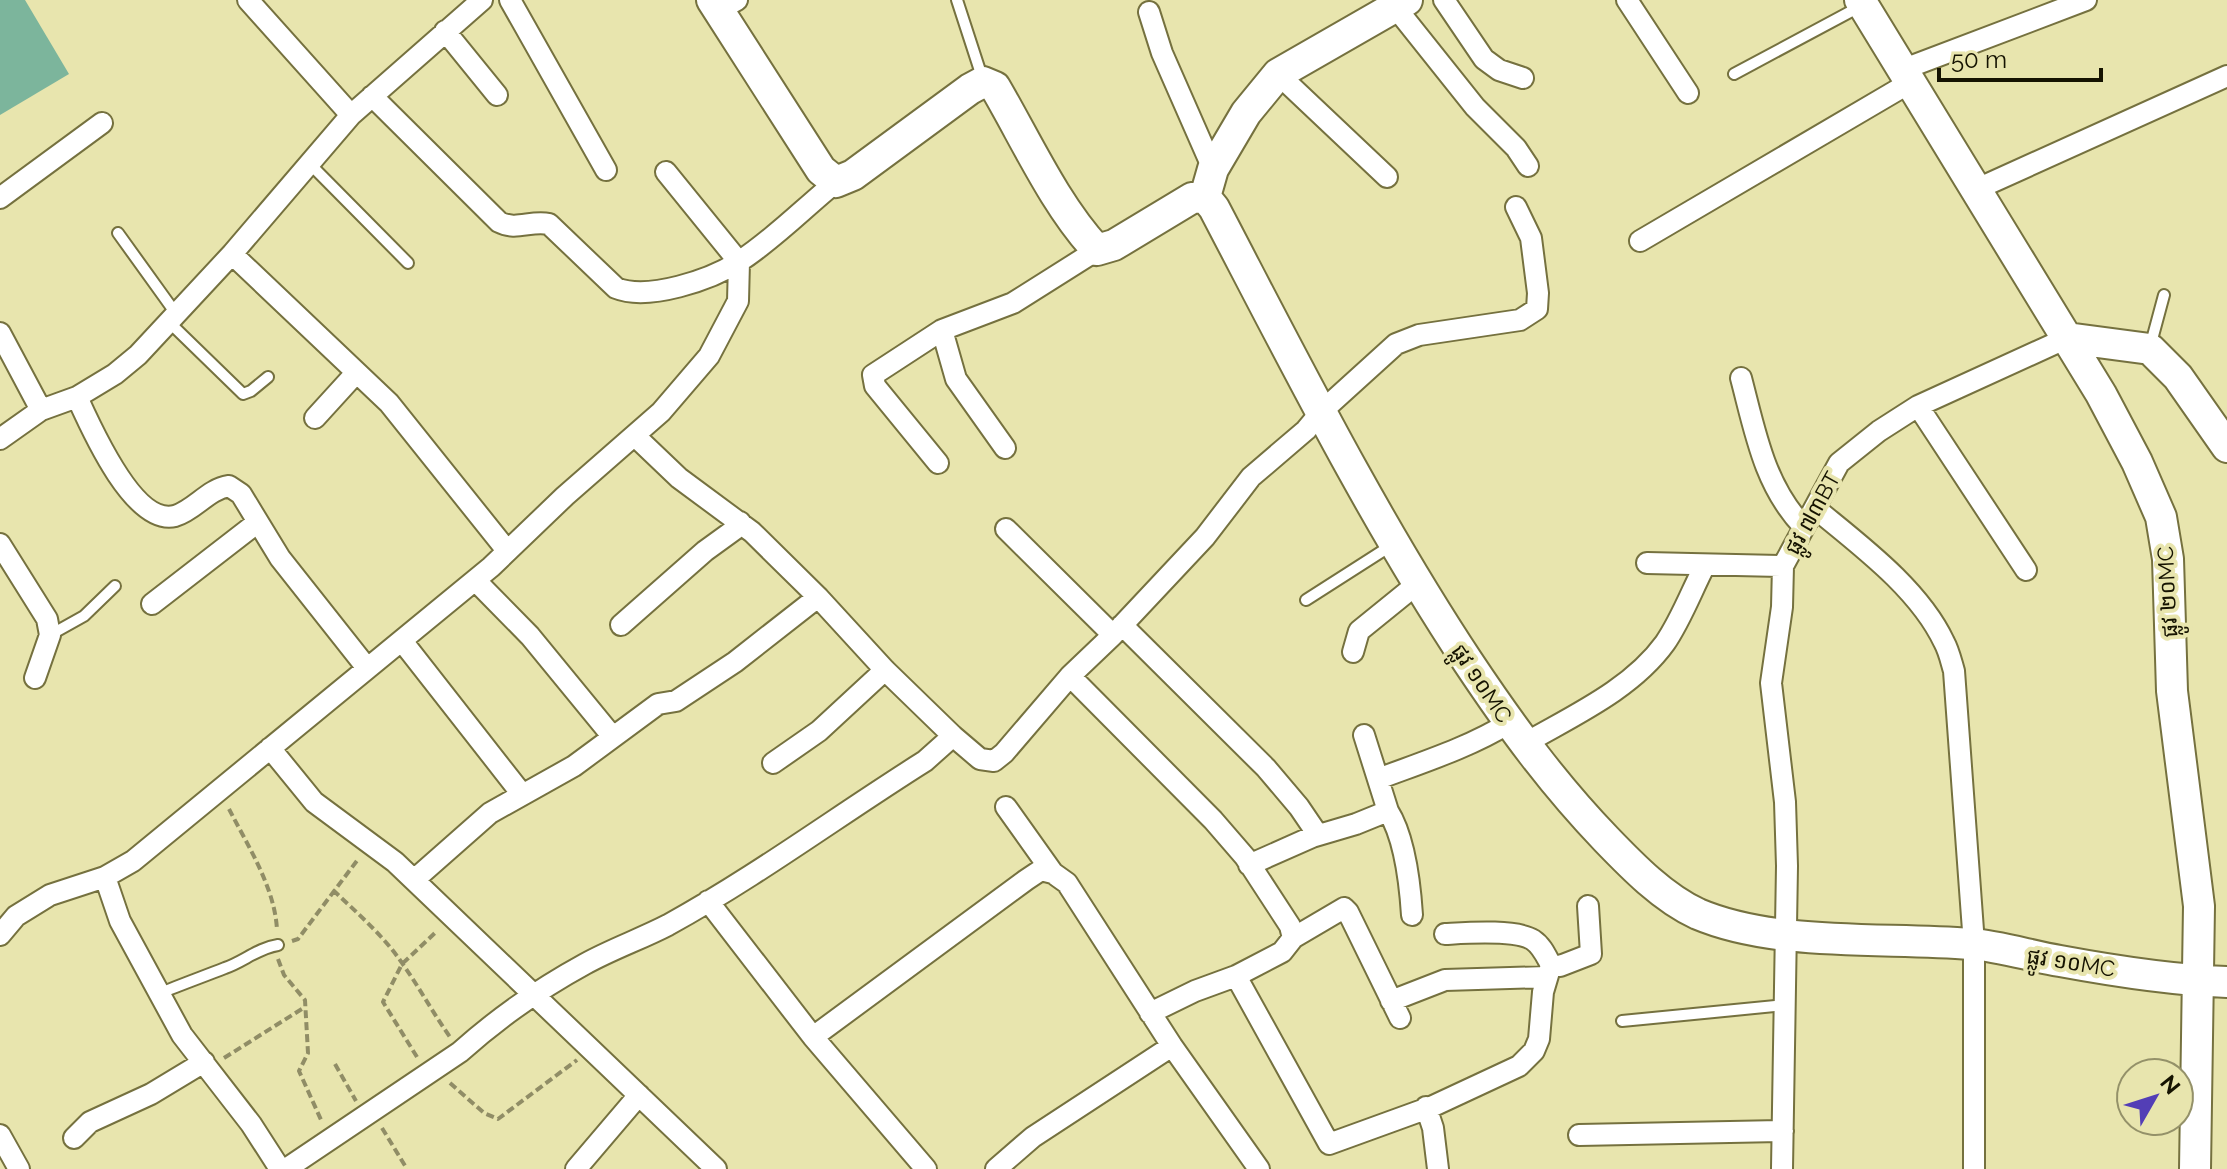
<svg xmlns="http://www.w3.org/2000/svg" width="2227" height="1169" font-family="Raleway,'Noto Sans Khmer',sans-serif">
	<rect width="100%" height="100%" fill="#e8e5ae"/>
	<path fill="#7cb59c" d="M 0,0 L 25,0 L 69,74 L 0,115 Z"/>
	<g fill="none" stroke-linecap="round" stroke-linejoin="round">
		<g stroke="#75713f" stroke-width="14">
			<path id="lane" d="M 957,0 L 983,80
				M 1734,74 L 1861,6
				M 310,164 L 408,263
				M 118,233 L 177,315
				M 170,323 L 243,394 L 251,391 L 268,377
				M 2150,347 L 2164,295
				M 1306,600 L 1392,545
				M 50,635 L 84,616 L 115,586
				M 158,994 C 180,985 202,977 225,968 C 243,962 258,948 278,945
				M 1622,1021 L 1786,1005"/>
		</g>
		<g stroke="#75713f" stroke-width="24">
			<path id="street" d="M 248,0 L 351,115
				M 510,0 L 606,170
				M 1444,0 L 1484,59 L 1499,70 L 1523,78
				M 1627,0 L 1688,93
				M 1396,8 L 1475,107 L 1516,148 L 1528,166
				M 719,10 L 737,0
				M 1149,12 L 1162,53 L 1213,169
				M 445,31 L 497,95
				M 1904,69 L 2086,0
				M 1278,74 L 1387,177
				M 372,96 L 499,222 C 516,231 531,220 549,224 L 616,288 C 648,301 711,280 740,261 C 774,239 804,208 836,182
				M 1977,189 L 2227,76
				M 0,198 L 102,123
				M 1640,241 L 1911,82
				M 232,254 L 389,403 L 501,543 L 508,550
				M 942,330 L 956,379 L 1005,448
				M 0,333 L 41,410
				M 1741,378 C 1755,431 1764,485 1803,526
				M 77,397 C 91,428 134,526 175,516 C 195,510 208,489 229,486 L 241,494 L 280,558 L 367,668
				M 1918,406 L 2026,570
				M 315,418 L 356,373
				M 635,436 L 679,478 L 752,532 L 818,597 L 885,670 L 953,736 L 980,759 L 994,761 L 1004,753 L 1070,676 L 1113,635 L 1205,537 L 1251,477 L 1306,430 L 1321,412 L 1396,344 L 1419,335 L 1520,320 L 1537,309 L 1538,293 L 1531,238 L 1516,207
				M 0,439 L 41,410 L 77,397 L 115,374 L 138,355 L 232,254 L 351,115 L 482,0
				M 938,463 L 875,386 L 873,375 L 942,330 L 1013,303 L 1097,250
				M 1816,509 C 1861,546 1919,589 1944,642 C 1949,651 1951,661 1954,671 L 1974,944 L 1974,1169
				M 1006,529 L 1113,635
				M 0,544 L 47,619 L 50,635 L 35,678
				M 1647,563 L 1783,566
				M 476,581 L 530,636 L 612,736
				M 152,604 L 258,522
				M 621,625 L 705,551 L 734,530 L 740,522
				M 1122,625 L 1266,768 L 1299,807 L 1318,835
				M 402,641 L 521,793
				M 1353,652 L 1359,631 L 1417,584
				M 1070,676 L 1213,820 L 1245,857 L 1290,926 L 1293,938
				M 1364,735 L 1388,811 C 1405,838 1410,884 1412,915
				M 1524,744 C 1572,716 1631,690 1665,643 C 1681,620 1692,590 1705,565
				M 270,748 L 314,802 L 395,862 L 716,1169
				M 773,763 L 819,731 L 885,670
				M 1378,779 C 1423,762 1468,748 1509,723
				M 1006,807 L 1053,873
				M 1249,865 L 1312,837 L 1356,824 L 1388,811
				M 105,877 L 120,921 L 182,1035 L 251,1124 L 280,1169
				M 414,880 L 490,813 L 574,766 L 658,704 L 676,701 L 735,662 L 818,597
				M 708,901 L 813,1037 L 926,1169
				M 1445,934 C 1465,933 1516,929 1533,940 C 1542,946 1546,956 1551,965
				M 0,935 L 16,916 L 50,895 L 105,877 L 133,861 L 491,567 L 565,496 L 661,412 L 709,356 L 738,301 L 739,262 L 666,172
				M 1551,965 L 1560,966 L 1591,954 L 1588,906
				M 1236,976 L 1329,1144 L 1431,1107 L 1519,1066 L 1534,1051 L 1539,1039 L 1543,992 L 1551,965
				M 1391,1001 L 1445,980 L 1546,977
				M 1150,1013 L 1195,991 L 1236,976 L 1282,952 L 1293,938 L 1344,908 L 1348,912 L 1400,1018
				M 813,1037 L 1026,880 L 1041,870 L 1053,873 L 1067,883 L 1172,1046 L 1259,1169
				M 1426,1107 L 1433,1128 L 1438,1169
				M 0,1135 L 19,1169
				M 1579,1135 L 1783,1131
				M 74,1138 L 90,1122 L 151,1094 L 204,1062
				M 286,1169 L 460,1052 C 498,1018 541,988 585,964 C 612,949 641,939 668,925 C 757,876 839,815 925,761 L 953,736
				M 576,1169 L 639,1095
				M 996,1169 L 1033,1137 L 1172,1046
				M 1782,1169 L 1787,866 L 1785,802 L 1771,683 L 1782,607 L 1783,566 L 1839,463 L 1879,431 L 1918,406 L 2067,338"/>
		</g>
		<g stroke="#75713f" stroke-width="34">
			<path id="secondary" d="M 712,0 L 821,170 L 836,182 L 853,175 L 970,89 L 983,82 L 995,87 C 1026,140 1055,205 1097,250 L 1114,245 L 1192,198 L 1205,197
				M 1407,0 L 1278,74 L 1246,113 L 1213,169 L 1205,197 L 1214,208 C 1294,361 1372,517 1468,662 C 1510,725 1553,784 1606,839 C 1632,866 1663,898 1698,914 C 1776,947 1886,937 1970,944 C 2000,946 2030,956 2060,961 C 2114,971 2172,980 2227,982
				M 1860,0 L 2101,394 L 2137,462 L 2161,517 L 2168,559 L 2172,691 L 2199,906 L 2195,1169
				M 2067,338 L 2150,349 L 2178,377 L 2227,447"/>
		</g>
		<path stroke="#908d66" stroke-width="4" stroke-dasharray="8 4" stroke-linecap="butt" d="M 229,809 C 248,846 275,888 277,930
			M 333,890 C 357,913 383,935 402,963 C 419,987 433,1013 450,1037
			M 292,941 L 298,939 L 359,858
			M 278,959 L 284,975 L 305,1000 L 308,1053 L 299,1071 L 322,1122
			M 417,1057 L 383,1002 L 402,964 L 437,931
			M 224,1058 L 305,1007
			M 335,1064 L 356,1101
			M 450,1083 L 484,1113 L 498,1119 L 577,1060
			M 382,1128 L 407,1169"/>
		<use href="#lane" stroke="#fff" stroke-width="10"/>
		<use href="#street" stroke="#fff" stroke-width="20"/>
		<use href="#secondary" stroke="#fff" stroke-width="30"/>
	</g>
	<g text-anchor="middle" stroke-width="8" stroke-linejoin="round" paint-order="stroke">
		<g font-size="22" fill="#151301" stroke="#e8e5ae">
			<text transform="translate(1812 513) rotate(-61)" y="8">ផ្លូវ ៧៣BT</text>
			<text transform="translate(2167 592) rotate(-93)" y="8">ផ្លូវ ២០MC</text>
			<text transform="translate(1482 683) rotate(56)" y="8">ផ្លូវ ១០MC</text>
			<text transform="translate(2071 962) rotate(9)" y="8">ផ្លូវ ១០MC</text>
		</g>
	</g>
	<g transform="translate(2155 1097) rotate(51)"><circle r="38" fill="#e8e5ae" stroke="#949169" stroke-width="2"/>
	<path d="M0-6L14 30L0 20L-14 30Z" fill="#533eb6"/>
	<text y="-12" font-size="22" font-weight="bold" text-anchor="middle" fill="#151301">N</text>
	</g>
	<path d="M1939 68v12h162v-12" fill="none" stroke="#151301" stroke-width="4"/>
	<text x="1951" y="68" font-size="24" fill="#151301" stroke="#e8e5ae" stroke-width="6" paint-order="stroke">50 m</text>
</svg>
